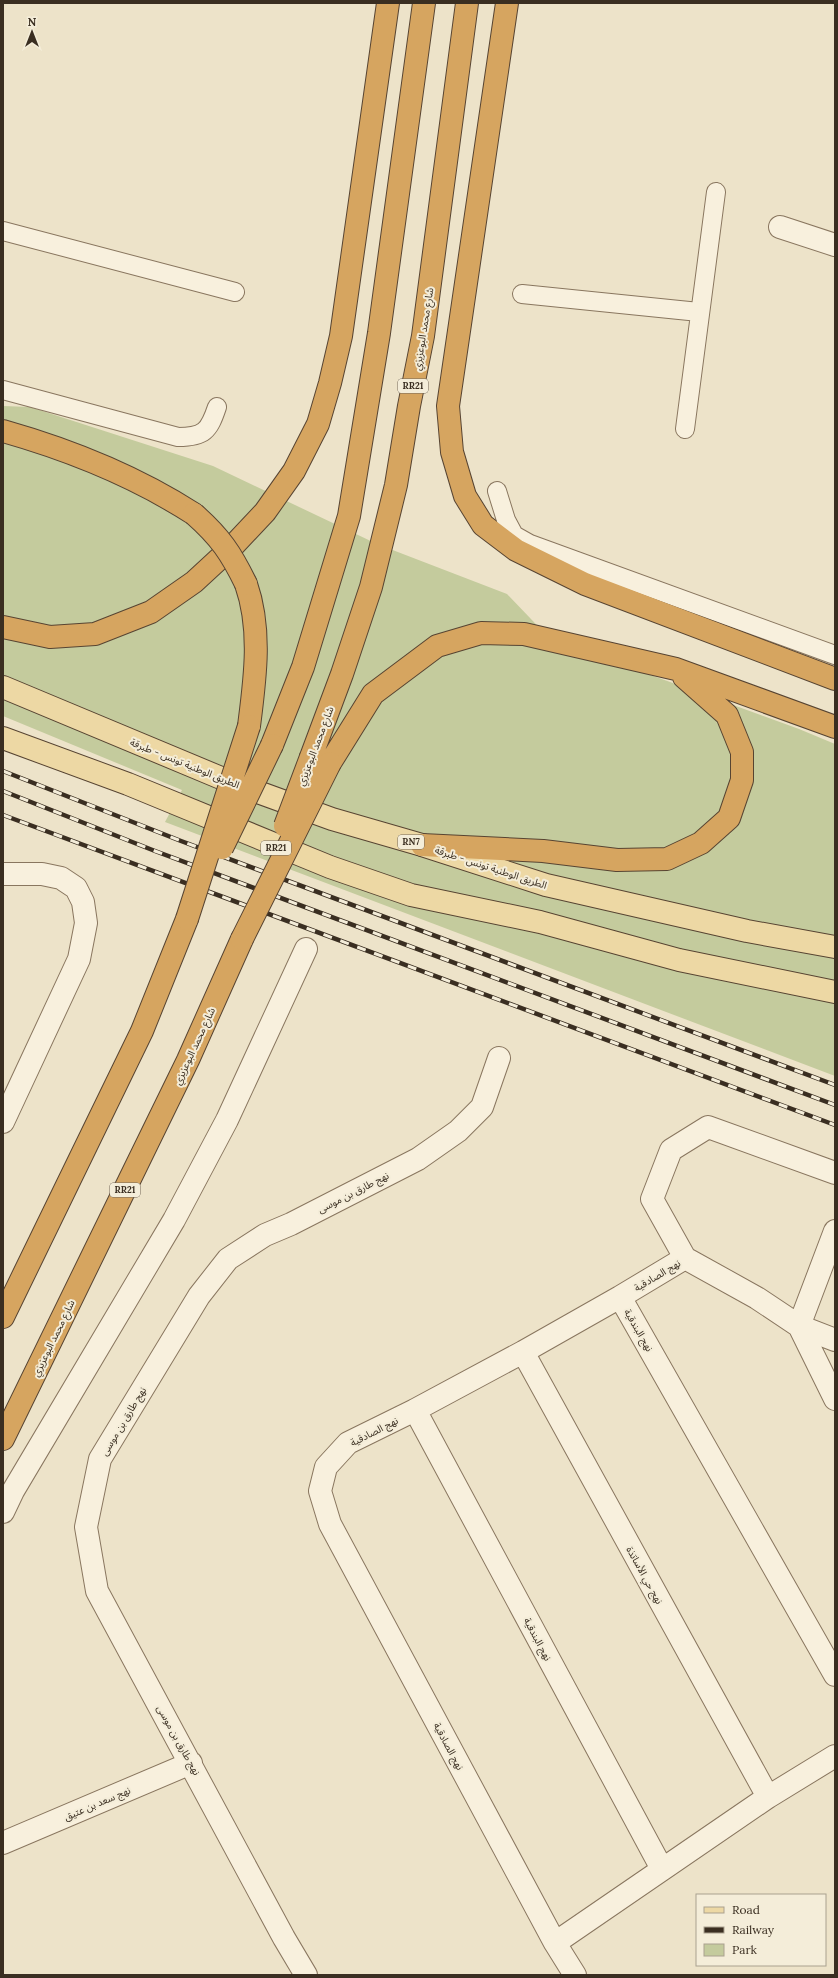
<svg xmlns="http://www.w3.org/2000/svg" width="838" height="1978" font-family="Lora,'Noto Sans Arabic',serif">
	<rect width="100%" height="100%" fill="#ede3c9"/>
	<path fill="#c4cb9d" d="M 3,406 L 30,407 L 213,466 L 377,544 L 507,594 L 553,642 L 659,678 L 799,729 L 835,744 L 835,1076 L 165,822 L 182,790 L 3,716 Z"/>
	<g fill="none" stroke-linecap="round" stroke-linejoin="round">
		<g stroke="#89765f" stroke-width="20">
			<path id="lane" d="M 3,231 L 235,292
				M 522,294 L 699,312
				M 3,390 L 178,437 C 204,437 209,431 217,407
				M 685,429 L 716,192
				M 497,491 L 506,520 L 514,535 L 530,544 L 835,655"/>
		</g>
		<g stroke="#89765f" stroke-width="24">
			<path id="street" d="M 780,227 L 835,245
				M 3,874 L 42,874 L 61,878 L 76,888 L 83,902 L 86,923 L 79,959 L 3,1122
				M 835,1231 L 799,1326 L 835,1399
				M 685,1258 L 652,1199 L 671,1150 L 708,1127 L 835,1173
				M 685,1258 L 757,1298 L 799,1326 L 835,1340
				M 620,1297 L 835,1675
				M 523,1352 L 768,1797
				M 415,1410 L 662,1869
				M 3,1512 L 13,1491 L 174,1220 L 227,1120 L 306,949
				M 3,1843 L 191,1763
				M 555,1943 L 768,1797 L 835,1756
				M 306,1975 L 284,1938 L 97,1591 L 86,1527 L 100,1459 L 199,1296 L 228,1259 L 265,1235 L 291,1224 L 418,1159 L 458,1131 L 482,1107 L 499,1058
				M 575,1975 L 555,1943 L 330,1524 L 320,1491 L 326,1467 L 348,1443 L 415,1410 L 523,1352 L 620,1297 L 685,1258"/>
		</g>
		<g stroke="#574432" stroke-width="24">
			<path id="primary" d="M 3,687 L 233,783 L 332,819 L 422,845 L 546,885 L 747,931 L 835,947
				M 3,738 L 128,784 L 330,867 L 411,895 L 540,922 L 679,960 L 835,992"/>
		</g>
		<g stroke="#574432" stroke-width="24">
			<path id="highway" d="M 507,3 L 448,406 L 452,452 L 465,496 L 483,525 L 516,550 L 585,584 L 835,679
				M 3,431 C 70,450 135,476 194,514
				M 246,584 C 262,630 255,679 249,726
				M 3,627 L 50,637 L 95,634 L 151,612 L 194,582 L 233,546 L 265,512 L 294,471 L 318,424 L 330,383 L 341,336 L 388,3
				M 272,745 L 303,667 L 349,516 L 379,333 L 424,3
				M 311,757 L 342,674 L 371,587 L 396,485 L 409,406 L 423,336 L 467,3
				M 330,763 L 373,694 L 437,646 L 481,633 L 524,634 L 676,669 L 835,727
				M 422,845 L 543,851 L 617,860 L 667,859 L 701,843 L 729,818 L 742,780 L 742,752 L 727,715 L 684,677
				M 3,1317 L 142,1031 L 187,919
				M 3,1439 L 188,1060 L 242,939"/>
		</g>
		<use href="#lane" stroke="#f8f0dd" stroke-width="18"/>
		<use href="#street" stroke="#f8f0dd" stroke-width="22"/>
		<use href="#primary" stroke="#edd8a4" stroke-width="22"/>
		<use href="#highway" stroke="#d6a560" stroke-width="22"/>
		<g stroke="#3a2e21" stroke-width="4.5">
			<path id="rail" d="M 3,771 L 181,841 L 835,1085
				M 3,791 L 155,851 L 835,1105
				M 3,815 L 835,1125"/>
		</g>
		<use href="#rail" stroke="#f4edd9" stroke-width="3" stroke-dasharray="9" stroke-linecap="butt"/>
		<g stroke="#574432" stroke-width="24" stroke-linecap="butt">
			<path id="highway-bridge" d="M 194,514 C 220,537 231,553 246,584
				M 285,826 L 311,757
				M 222,848 L 272,745
				M 187,919 L 249,726
				M 242,939 L 330,763"/>
		</g>
		<use href="#highway-bridge" stroke="#d6a560" stroke-width="22"/>
	</g>
	<g text-anchor="middle" stroke-width="4" stroke-linejoin="round" paint-order="stroke">
		<g fill="#f4edd9" stroke="#726758" stroke-width="1">
			<rect x="398" y="379" width="30" height="14" rx="3"/>
			<rect x="398" y="835" width="26" height="14" rx="3"/>
			<rect x="261" y="841" width="30" height="14" rx="3"/>
			<rect x="110" y="1183" width="30" height="14" rx="3"/>
		</g>
		<g font-size="9" font-weight="bold" fill="#3a2e21">
			<text x="413" y="389">RR21</text>
			<text x="411" y="845">RN7</text>
			<text x="276" y="851">RR21</text>
			<text x="125" y="1193">RR21</text>
		</g>
		<g font-size="10" fill="#3a2e21" stroke="#f4edd9">
			<text transform="translate(423 329) rotate(-81)" y="4">شارع محمد البوعزيزي</text>
			<text transform="translate(315 746) rotate(-69)" y="4">شارع محمد البوعزيزي</text>
			<text transform="translate(185 763) rotate(22)" y="4">الطريق الوطنية تونس - طبرقة</text>
			<text transform="translate(491 867) rotate(18)" y="4">الطريق الوطنية تونس - طبرقة</text>
			<text transform="translate(194 1046) rotate(-65)" y="4">شارع محمد البوعزيزي</text>
			<text transform="translate(353 1192) rotate(-27)" y="4">نهج طارق بن موسى</text>
			<text transform="translate(657 1275) rotate(-31)" y="4">نهج الصادقية</text>
			<text transform="translate(639 1330) rotate(60)" y="4">نهج البندقية</text>
			<text transform="translate(53 1338) rotate(-64)" y="4">شارع محمد البوعزيزي</text>
			<text transform="translate(123 1421) rotate(-59)" y="4">نهج طارق بن موسى</text>
			<text transform="translate(374 1431) rotate(-27)" y="4">نهج الصادقية</text>
			<text transform="translate(645 1575) rotate(61)" y="4">نهج حي الأساتذة</text>
			<text transform="translate(538 1639) rotate(62)" y="4">نهج البندقية</text>
			<text transform="translate(179 1740) rotate(61)" y="4">نهج طارق بن موسى</text>
			<text transform="translate(449 1746) rotate(62)" y="4">نهج الصادقية</text>
			<text transform="translate(97 1803) rotate(-23)" y="4">نهج سعد بن عتيق</text>
		</g>
	</g>
	<rect width="838" height="1978" fill="none" stroke="#3a2e21" stroke-width="8"/>
	<rect x="696" y="1894" width="130" height="72" fill="#f4edd9" stroke="#aaa18f"/>
	<rect x="704" y="1907" width="20" height="6" fill="#edd8a4" stroke="#aaa18f"/>
	<text x="732" y="1914" font-size="12" fill="#3a2e21">Road</text>
	<rect x="704" y="1927" width="20" height="6" fill="#3a2e21" stroke="#aaa18f"/>
	<text x="732" y="1934" font-size="12" fill="#3a2e21">Railway</text>
	<rect x="704" y="1944" width="20" height="12" fill="#c4cb9d" stroke="#aaa18f"/>
	<text x="732" y="1954" font-size="12" fill="#3a2e21">Park</text>
	<g transform="translate(32 32)" stroke="#f4edd9" stroke-width="3" paint-order="stroke">
	<path d="M0-3L7 15L0 10L-7 15Z" fill="#3a2e21"/>
	<text y="-6" font-size="11" font-weight="bold" text-anchor="middle" fill="#3a2e21">N</text>
	</g>
</svg>
